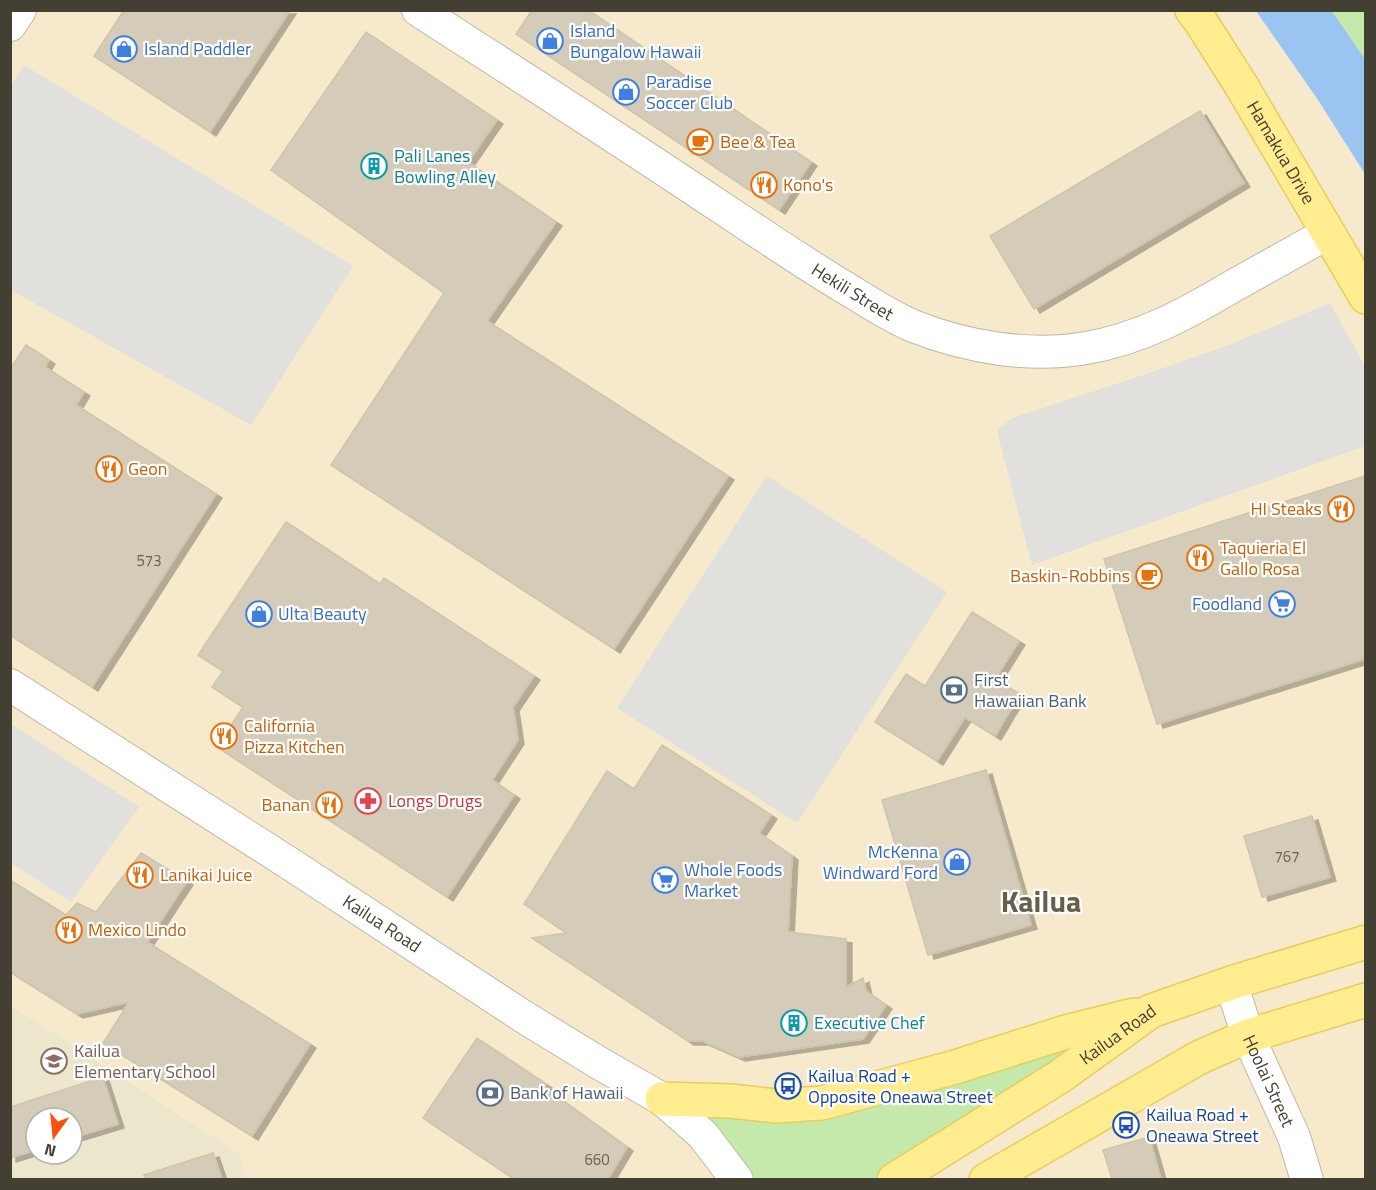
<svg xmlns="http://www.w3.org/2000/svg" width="1376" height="1190" font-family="'Titillium Web',sans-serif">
	<defs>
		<filter id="shadow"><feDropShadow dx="6" dy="4" stdDeviation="0" flood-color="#0004"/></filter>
	</defs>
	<rect width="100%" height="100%" fill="#f2efe3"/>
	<path fill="#f6e9cc" d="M 10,11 L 1256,11 L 1318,100 L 1365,174 L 1365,1179 L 244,1179 L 11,1013 Z"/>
	<path fill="#ece7cc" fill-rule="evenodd" d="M 10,1005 L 239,1154 L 246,1179 L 11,1179 ZM 36,1118 L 72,1118 L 72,1154 L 36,1154 Z"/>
	<path fill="#c4e9aa" d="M 1332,11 L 1365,11 L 1365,59 Z
		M 1151,1011 L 894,1179 L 737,1179 L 686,1119 L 776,1106 Z"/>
	<path fill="#e2e0dc" d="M 24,65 L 353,266 L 251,425 L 11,290 L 11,86 Z
		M 1330,303 L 1365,367 L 1365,446 L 1032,565 L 997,431 L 1012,418 L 1152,372 L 1229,345 Z
		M 767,476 L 947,592 L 797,823 L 617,708 Z
		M 11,724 L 139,807 L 71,902 L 11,863 Z"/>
	<path fill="#9cc4f2" d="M 1256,11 L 1332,11 L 1365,59 L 1365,174 L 1318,100 Z"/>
	<path fill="#d4ccb8" stroke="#cfc5ab" stroke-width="1.5" filter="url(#shadow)" d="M 124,10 L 290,10 L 210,132 L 94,56 Z
		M 532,10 L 588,10 L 811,162 L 779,210 L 516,34 Z
		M 366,32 L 497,120 L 468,162 L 556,222 L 487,321 L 728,476 L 614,649 L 331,465 L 444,293 L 271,170 Z
		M 1200,111 L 1244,183 L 1034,309 L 990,236 Z
		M 26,345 L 49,360 L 45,367 L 84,392 L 76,405 L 216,494 L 92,687 L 10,635 L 10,369 Z
		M 1365,476 L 1365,659 L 1157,724 L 1104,559 Z
		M 286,522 L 380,584 L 384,578 L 534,676 L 513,707 L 518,740 L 492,780 L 514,795 L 447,897 L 217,747 L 243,707 L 212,687 L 223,671 L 198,655 Z
		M 972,612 L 1019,641 L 995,679 L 1020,694 L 995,736 L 965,717 L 937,761 L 875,722 L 906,674 L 925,686 Z
		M 662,745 L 771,815 L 759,833 L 792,856 L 788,932 L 846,939 L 846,987 L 863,978 L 866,991 L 886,1005 L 863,1039 L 739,1057 L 703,1041 L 688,1041 L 532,938 L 566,933 L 524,904 L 607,771 L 634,789 Z
		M 986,770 L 1031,925 L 928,955 L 882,800 Z
		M 1312,816 L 1330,877 L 1262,897 L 1244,836 Z
		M 141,853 L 187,881 L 147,942 L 310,1044 L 252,1136 L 103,1043 L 129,1002 L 77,1014 L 10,972 L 10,880 L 66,915 L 77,903 L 96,912 Z
		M 477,1038 L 546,1084 L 544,1087 L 627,1147 L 608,1179 L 514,1179 L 423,1118 Z
		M 103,1077 L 118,1124 L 72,1138 L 72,1118 L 36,1118 L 36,1150 L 10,1158 L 10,1107 Z
		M 1149,1137 L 1161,1179 L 1112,1179 L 1103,1150 Z
		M 213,1153 L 222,1179 L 145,1179 L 144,1175 Z"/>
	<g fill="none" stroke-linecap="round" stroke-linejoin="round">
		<g stroke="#beb8a5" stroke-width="34">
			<g id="minor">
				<path id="s1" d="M 418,10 C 519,75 619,139 719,206 C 763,235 808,266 854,293 C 873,305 892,317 913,326 C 966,347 1029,358 1086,348 C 1140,339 1186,314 1233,286 C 1265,268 1296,251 1328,233"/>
				<path d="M 10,25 L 20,10"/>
				<path id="s2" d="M 10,685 L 295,867 L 524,1017 L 599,1063 L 662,1099 L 703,1135 L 737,1180"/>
				<path id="s3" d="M 1231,983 L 1248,1036 L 1294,1137 L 1307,1180"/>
			</g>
		</g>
		<g stroke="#e7ce5c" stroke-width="36">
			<g id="major">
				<path id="s4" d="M 1192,10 L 1201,22 L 1241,85 L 1366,297"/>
				<path d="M 662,1099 L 730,1101 L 776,1106 L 822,1103 L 955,1067 L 1066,1032 L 1134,1015"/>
				<path id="s5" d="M 894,1180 L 1059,1077 L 1151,1011 L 1231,983 L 1366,942"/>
				<path d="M 986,1180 L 1200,1057 L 1248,1036 L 1366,1000"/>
			</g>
		</g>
		<use href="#minor" stroke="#fff" stroke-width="32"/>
		<use href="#major" stroke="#ffed8f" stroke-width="33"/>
	</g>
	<defs>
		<g id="shop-ring" transform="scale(1.35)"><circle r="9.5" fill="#fff" stroke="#3f7fe0" stroke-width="1.5"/><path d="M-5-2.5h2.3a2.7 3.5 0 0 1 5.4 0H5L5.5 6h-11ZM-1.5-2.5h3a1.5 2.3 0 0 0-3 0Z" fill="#3f7fe0"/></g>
		<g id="cafe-ring" transform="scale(1.35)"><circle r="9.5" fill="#fff" stroke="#e8710a" stroke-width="1.5"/><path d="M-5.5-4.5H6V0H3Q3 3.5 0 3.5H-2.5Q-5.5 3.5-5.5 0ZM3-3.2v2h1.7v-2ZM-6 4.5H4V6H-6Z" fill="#e8710a"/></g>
		<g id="building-ring" transform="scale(1.35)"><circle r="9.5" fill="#fff" stroke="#0f9aa8" stroke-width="1.5"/><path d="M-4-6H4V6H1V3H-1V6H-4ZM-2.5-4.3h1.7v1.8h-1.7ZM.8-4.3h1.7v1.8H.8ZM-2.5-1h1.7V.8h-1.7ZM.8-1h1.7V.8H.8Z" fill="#0f9aa8"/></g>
		<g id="restaurant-ring" transform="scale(1.35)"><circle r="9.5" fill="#fff" stroke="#e8710a" stroke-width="1.5"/><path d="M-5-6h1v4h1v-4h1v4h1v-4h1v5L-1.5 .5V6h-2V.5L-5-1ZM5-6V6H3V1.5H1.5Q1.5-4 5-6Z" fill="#e8710a"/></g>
		<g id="supermarket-ring" transform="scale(1.35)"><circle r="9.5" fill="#fff" stroke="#3f7fe0" stroke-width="1.5"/><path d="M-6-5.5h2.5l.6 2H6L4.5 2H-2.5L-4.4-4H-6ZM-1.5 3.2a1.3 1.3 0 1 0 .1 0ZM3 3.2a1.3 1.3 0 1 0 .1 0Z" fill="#3f7fe0"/></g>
		<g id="bank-ring" transform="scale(1.35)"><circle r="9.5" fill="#fff" stroke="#5c6f8a" stroke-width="1.5"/><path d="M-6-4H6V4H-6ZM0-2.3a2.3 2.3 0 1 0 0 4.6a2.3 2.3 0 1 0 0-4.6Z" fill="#5c6f8a"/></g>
		<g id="pharmacy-ring" transform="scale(1.35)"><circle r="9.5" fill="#fff" stroke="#e0444e" stroke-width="1.5"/><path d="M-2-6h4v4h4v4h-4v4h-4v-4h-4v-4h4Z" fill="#e0444e"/></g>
		<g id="school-ring" transform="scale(1.35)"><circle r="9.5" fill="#fff" stroke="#8d6e63" stroke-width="1.5"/><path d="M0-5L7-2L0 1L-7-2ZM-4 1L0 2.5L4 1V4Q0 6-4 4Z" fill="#8d6e63"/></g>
		<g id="bus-ring" transform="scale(1.35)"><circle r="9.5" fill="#fff" stroke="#1a4fb4" stroke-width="1.5"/><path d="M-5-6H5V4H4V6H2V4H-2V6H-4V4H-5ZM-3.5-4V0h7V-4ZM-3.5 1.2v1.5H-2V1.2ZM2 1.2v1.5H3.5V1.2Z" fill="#1a4fb4"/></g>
	</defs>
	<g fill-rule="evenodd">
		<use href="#shop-ring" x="550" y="41"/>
		<use href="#shop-ring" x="124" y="49"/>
		<use href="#shop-ring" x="626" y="92"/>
		<use href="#cafe-ring" x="700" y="142"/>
		<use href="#building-ring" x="374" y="166"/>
		<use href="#restaurant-ring" x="764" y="185"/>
		<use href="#restaurant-ring" x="109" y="469"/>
		<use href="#restaurant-ring" x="1341" y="509"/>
		<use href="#restaurant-ring" x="1200" y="558"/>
		<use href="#cafe-ring" x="1149" y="576"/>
		<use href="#supermarket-ring" x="1282" y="604"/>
		<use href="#shop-ring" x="259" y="614"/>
		<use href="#bank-ring" x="954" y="690"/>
		<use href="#restaurant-ring" x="224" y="736"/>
		<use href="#pharmacy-ring" x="368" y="801"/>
		<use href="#restaurant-ring" x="329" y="805"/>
		<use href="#shop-ring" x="957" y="862"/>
		<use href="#restaurant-ring" x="140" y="875"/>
		<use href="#supermarket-ring" x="665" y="880"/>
		<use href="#restaurant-ring" x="69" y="930"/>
		<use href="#building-ring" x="794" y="1023"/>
		<use href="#school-ring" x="54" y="1061"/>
		<use href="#bus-ring" x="788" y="1086"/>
		<use href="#bank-ring" x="490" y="1093"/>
		<use href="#bus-ring" x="1126" y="1125"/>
	</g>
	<g text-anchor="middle" stroke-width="4.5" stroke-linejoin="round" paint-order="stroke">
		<g font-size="15" fill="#686254">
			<text x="149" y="566">573</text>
			<text x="1287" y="862">767</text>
			<text x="597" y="1165">660</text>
		</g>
		<g font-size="18" fill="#366cbe" stroke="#fff" text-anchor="start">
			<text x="570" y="37">Island<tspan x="570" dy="21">Bungalow Hawaii</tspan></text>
			<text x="144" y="55">Island Paddler</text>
			<text x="646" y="88">Paradise<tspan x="646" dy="21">Soccer Club</tspan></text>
			<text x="1262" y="610" text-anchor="end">Foodland</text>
			<text x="278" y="620">Ulta Beauty</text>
			<text x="938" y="858" text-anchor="end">McKenna<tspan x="938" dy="21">Windward Ford</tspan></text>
			<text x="684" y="876">Whole Foods<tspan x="684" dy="21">Market</tspan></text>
		</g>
		<g font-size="18" fill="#c56008" stroke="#fff" text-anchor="start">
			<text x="720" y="148">Bee &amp; Tea</text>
			<text x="783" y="191">Kono's</text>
			<text x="128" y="475">Geon</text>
			<text x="1322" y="515" text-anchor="end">HI Steaks</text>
			<text x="1220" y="554">Taquieria El<tspan x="1220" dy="21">Gallo Rosa</tspan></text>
			<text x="1130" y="582" text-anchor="end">Baskin-Robbins</text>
			<text x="244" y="732">California<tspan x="244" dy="21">Pizza Kitchen</tspan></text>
			<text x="310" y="811" text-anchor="end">Banan</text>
			<text x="160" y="881">Lanikai Juice</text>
			<text x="88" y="936">Mexico Lindo</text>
		</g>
		<g font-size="18" fill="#443f33" stroke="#fff">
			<text dy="6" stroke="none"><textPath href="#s4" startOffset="168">Hamakua Drive</textPath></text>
			<text dy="6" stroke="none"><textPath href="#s1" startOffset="518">Hekili Street</textPath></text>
			<text dy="6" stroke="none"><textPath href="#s2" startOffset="442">Kailua Road</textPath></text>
			<text dy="6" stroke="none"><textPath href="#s5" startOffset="267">Kailua Road</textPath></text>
			<text dy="6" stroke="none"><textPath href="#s3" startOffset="105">Hoolai Street</textPath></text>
		</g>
		<g font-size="18" fill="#0d838f" stroke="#fff" text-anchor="start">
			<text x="394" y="162">Pali Lanes<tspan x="394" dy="21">Bowling Alley</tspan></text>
			<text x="814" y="1029">Executive Chef</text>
		</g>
		<g font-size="18" fill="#4e5e75" stroke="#fff" text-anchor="start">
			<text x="974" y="686">First<tspan x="974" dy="21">Hawaiian Bank</tspan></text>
			<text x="510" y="1099">Bank of Hawaii</text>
		</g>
		<g font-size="18" fill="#be3a42" stroke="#fff" text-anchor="start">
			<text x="388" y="807">Longs Drugs</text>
		</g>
		<g font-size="18" fill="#785e54" stroke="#fff" text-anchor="start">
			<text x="74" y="1057">Kailua<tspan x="74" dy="21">Elementary School</tspan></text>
		</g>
		<g font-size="18" fill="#164399" stroke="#fff" text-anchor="start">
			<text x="808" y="1082">Kailua Road +<tspan x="808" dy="21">Opposite Oneawa Street</tspan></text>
			<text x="1146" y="1121">Kailua Road +<tspan x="1146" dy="21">Oneawa Street</tspan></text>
		</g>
		<g font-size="30" font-weight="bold" fill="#675f4a" stroke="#fff">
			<text x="1041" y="912">Kailua</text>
		</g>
	</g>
	<rect width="1376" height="1190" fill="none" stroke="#443f33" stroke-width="24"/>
	<g transform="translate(54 1136) rotate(195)"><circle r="28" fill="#ffffff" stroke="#b4b2ad" stroke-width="1.5"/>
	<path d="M0-4.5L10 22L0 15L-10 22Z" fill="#ff4f0d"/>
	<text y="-9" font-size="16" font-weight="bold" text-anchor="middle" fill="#443f33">N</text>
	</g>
</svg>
